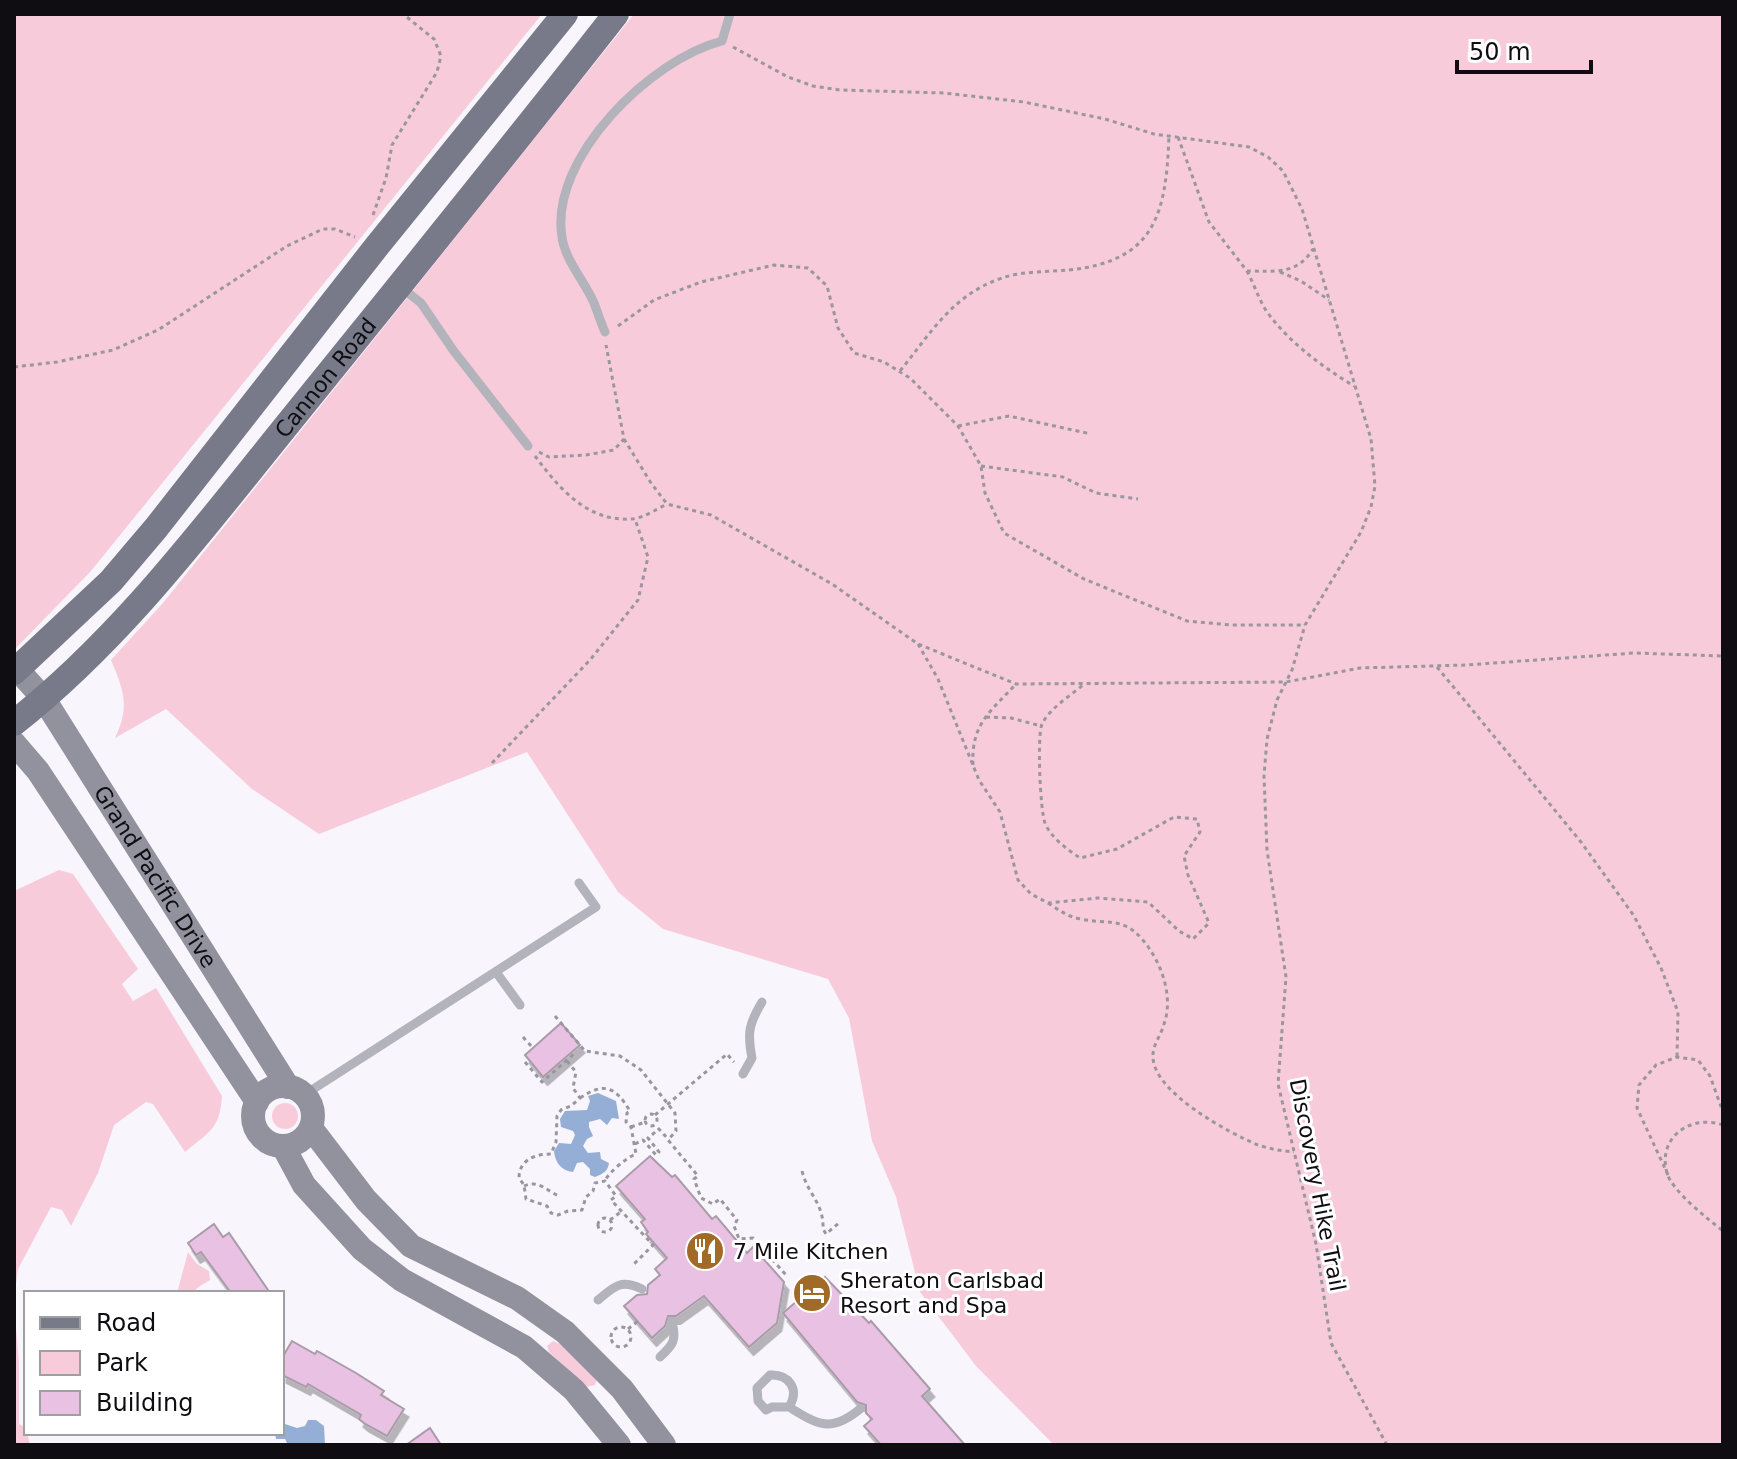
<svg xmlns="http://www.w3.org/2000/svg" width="1737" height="1459" font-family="'DejaVu Sans',sans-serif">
	<defs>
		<filter id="shadow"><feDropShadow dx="4.5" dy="8" stdDeviation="0" flood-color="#0004"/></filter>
	</defs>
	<rect width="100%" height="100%" fill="#f8f5fc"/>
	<path fill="#f8cbdb" d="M 14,14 L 542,14 L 91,571 L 14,650 Z
		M 634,14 L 1723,14 L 1723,1445 L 1054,1445 L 976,1366 L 920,1292 L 896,1197 L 872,1141 L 849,1018 L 828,979 L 663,929 L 618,892 L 527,752 L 319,834 L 252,789 L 166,709 L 115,738 C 130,707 124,691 111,660 L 163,603 Z
		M 59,870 L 73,874 L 138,969 L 122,984 L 133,1001 L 156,988 L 222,1096 C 220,1129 209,1132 185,1152 L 153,1104 L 146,1102 L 114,1125 L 98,1173 L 71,1226 L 62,1210 L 51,1207 L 18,1269 L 14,1300 L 14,891 Z
		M272 1116a13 13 0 1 1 26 0a13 13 0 1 1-26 0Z
		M 188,1252 L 197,1264 L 209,1271 L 210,1280 L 197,1288 L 194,1293 L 177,1293 Z
		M 14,1304 L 19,1363 L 19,1424 L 26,1428 L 30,1445 L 14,1445 Z
		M 553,1341 L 562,1345 L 597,1379 L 595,1385 L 586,1387 L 549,1352 L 547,1346 Z"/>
	<path fill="#95aed5" d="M 598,1093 L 616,1101 L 619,1119 L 612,1118 L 607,1125 L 600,1119 L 589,1122 L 589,1127 L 593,1136 L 587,1139 L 583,1146 L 588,1153 L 600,1152 L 601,1159 L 609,1163 C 608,1171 603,1174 595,1177 L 590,1175 L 590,1169 L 583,1162 L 577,1163 L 573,1172 C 561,1171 555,1162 554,1151 L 559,1143 L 571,1144 L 575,1135 L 573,1131 L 561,1127 L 560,1119 L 565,1111 L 587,1110 L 590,1101 L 588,1096 Z
		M 308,1420 L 316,1420 L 324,1426 L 325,1445 L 288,1445 L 285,1439 L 276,1439 L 275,1433 L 282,1433 L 282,1423 L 297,1428 L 305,1426 Z"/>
	<path fill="#e8c1e3" stroke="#aa9ba8" stroke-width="2" filter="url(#shadow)" d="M 561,1023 L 580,1045 L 543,1077 L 525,1055 Z
		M 650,1156 L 672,1177 L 675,1175 L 712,1219 L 716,1216 L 747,1253 L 753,1247 L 784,1282 L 777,1323 L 749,1347 L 704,1296 L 676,1316 L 668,1316 L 665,1326 L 652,1338 L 624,1306 L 637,1295 L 647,1294 L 648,1285 L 660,1275 L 655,1269 L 667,1258 L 646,1234 L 648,1232 L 641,1222 L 645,1219 L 616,1186 Z
		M 214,1224 L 223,1237 L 229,1233 L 270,1293 L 231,1293 L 201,1252 L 196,1255 L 188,1243 Z
		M 825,1277 L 869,1323 L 871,1321 L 930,1389 L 922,1396 L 965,1445 L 881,1445 L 864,1426 L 872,1419 L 866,1413 L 866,1405 L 857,1402 L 783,1313 Z
		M 292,1341 L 315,1354 L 317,1351 L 356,1373 L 384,1391 L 381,1395 L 404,1409 L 387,1436 L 365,1424 L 359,1419 L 361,1415 L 308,1384 L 306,1387 L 282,1375 L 282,1358 Z
		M 430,1428 L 441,1445 L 406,1445 Z"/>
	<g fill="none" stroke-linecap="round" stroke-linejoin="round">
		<path stroke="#99979d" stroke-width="3" stroke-dasharray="4 4" stroke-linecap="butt" d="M 733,47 L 788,77 L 813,86 L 840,90 L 944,93 L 1024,102 L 1105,119 L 1154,134 L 1249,147 L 1268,157 L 1283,171 L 1302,209 L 1371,439 L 1375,486 L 1371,507 L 1361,532 L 1305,625 L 1292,670 L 1277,700 L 1267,739 L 1264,776 L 1267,850 L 1286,977 L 1278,1084 L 1316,1244 L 1331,1343 L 1387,1445
			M 1178,137 L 1209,222 L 1247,271 C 1276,271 1297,275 1313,249
			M 373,215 L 386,178 L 392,145 L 437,72 L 441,56 L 434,39 L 403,14
			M 1247,271 C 1254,284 1259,300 1267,312 C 1290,343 1321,366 1354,386
			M 1280,272 L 1301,281 L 1329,300
			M 618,326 L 654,300 L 701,282 L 774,265 L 808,268 L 827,286 L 838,328 L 854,353 L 884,362 L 910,378 L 958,426 L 981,466 L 985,493 L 1004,533 L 1084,579 L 1187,621 L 1231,625 L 1305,625
			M 14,367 L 57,362 L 113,350 L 158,330 L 287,246 L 323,229 L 335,229 L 355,237
			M 900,371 C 931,333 952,295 1002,278 C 1022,271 1048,272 1069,270 C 1156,261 1166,213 1169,136
			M 958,426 L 1009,416 L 1091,434
			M 624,439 L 651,483 L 667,504 L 711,515 L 832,584 L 918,644 L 1016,684 L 1286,682 L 1360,668 L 1466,665 L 1634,653 L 1723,656
			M 539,452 L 549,457 L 586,455 L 614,450 L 624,439 L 606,345
			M 535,456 C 559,488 587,522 632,519 C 643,518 657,509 667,504
			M 981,466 L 1063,477 L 1096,493 L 1138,499
			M 918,644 L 938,679 L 979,780 L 1000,812 L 1018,880 L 1031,894 L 1048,903 L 1098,898 L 1148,902 L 1179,931 L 1193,939 L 1209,923 L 1188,875 L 1184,856 L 1200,832 L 1197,819 L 1174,817 L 1117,849 L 1080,858 C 1067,849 1051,838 1045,823 C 1040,810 1037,735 1042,724 C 1050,708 1070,696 1083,685
			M 1437,667 L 1581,842 L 1634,916 L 1661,968 L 1678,1012 L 1677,1057
			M 986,717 L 1011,718 L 1041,726
			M 492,763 L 590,660 L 638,600 L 648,557 L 635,519
			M 973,765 C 971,724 990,712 1016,684
			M 1048,903 C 1059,910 1068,917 1081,919 C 1107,925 1122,916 1142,939 C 1161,961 1174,996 1164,1024 C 1161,1036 1152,1045 1153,1058 C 1155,1093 1229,1133 1258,1145 C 1270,1149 1282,1151 1294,1152
			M 555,1016 L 585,1051 L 620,1056 L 641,1070 L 675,1113 L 676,1131 L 668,1140 L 698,1176 L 694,1179 L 701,1198 L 713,1204 L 720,1199 L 737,1220 L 734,1226 L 739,1239 L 753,1238 L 786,1275
			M 523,1037 L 533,1048
			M 567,1061 L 576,1072 L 573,1088 L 580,1098 L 571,1106 L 561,1110 L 557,1116 L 556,1142 L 551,1154 C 535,1154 519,1160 519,1178 L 524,1185 L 526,1199 L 547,1206 L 551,1213 L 558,1215 L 568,1211 L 582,1210 L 586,1197 L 593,1191 L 595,1183 L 605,1181 L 616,1196 L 611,1200 L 653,1245 L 632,1266
			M 525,1062 L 542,1082 L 576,1052
			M 580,1098 C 604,1082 615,1086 630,1111 L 627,1113 L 626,1122 L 631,1127 L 636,1154 C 627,1157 608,1173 605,1181
			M645 1120a6 6 0 1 1 12 0a6 6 0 1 1-12 0Z
			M 655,1115 L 727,1054 L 734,1062
			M 1723,1125 C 1691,1114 1657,1137 1667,1173 C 1672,1191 1708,1219 1723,1231
			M 631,1127 L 645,1122
			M 658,1128 L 669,1140
			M 635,1144 L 643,1140 L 656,1155 L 659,1152 L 648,1138 L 659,1129
			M 802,1171 C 808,1195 824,1203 823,1229 L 826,1234 L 840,1222
			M 1668,1175 L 1637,1108 L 1639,1085 L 1656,1065 L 1677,1057 L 1698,1060 L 1710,1076 L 1723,1112
			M 524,1186 C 539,1179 548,1192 559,1196
			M598 1225a7 7 0 1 1 14 0a7 7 0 1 1-14 0Z
			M 610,1220 L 622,1211
			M611 1337a10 10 0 1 1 20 0a10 10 0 1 1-20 0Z
			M 628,1329 L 638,1321"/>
		<path stroke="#b2b3bb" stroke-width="9" d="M 402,288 L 421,303 L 453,350 L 528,446
			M 605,332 C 601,323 598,313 594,303 C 585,282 565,260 562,237 C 549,158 651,59 722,41 L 730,14
			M 496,972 L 520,1005
			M 743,1074 L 752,1058 C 747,1032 749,1024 762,1002
			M 304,1095 L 596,907 L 579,883
			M 598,1300 C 615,1286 620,1279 642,1289
			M 660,1357 C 673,1345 677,1340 672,1322
			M 770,1375 C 789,1374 800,1389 789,1407 L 772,1407 L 766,1410 L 758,1401 L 757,1388 Z
			M 789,1407 C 818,1425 831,1433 860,1409"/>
		<g stroke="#91929e" stroke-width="24">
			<path id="s1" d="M 17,669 L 44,699 L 288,1087"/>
			<path d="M 14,743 L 38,771 L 257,1102"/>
			<circle cx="283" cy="1116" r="30"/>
			<path d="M 311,1128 L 366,1200 L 411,1246 L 517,1298 L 565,1332 L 622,1389 L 664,1445"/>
			<path d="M 283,1146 L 304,1185 L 362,1249 L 402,1280 L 524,1347 L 574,1390 L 619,1445"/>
		</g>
		<g stroke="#797a89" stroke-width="26">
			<path d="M 14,672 L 111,581 L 156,528 L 377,246 L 565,14"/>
			<path id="s2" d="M 14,723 C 122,638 205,526 291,420 C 400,285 509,151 616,14"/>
		</g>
	</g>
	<defs>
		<g id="restaurant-disc" transform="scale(2)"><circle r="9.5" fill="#a26a27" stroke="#fff"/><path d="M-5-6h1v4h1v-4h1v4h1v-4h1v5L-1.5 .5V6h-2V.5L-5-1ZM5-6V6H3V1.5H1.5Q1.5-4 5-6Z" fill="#fff"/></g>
		<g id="hotel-disc" transform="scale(2)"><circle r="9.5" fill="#a26a27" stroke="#fff"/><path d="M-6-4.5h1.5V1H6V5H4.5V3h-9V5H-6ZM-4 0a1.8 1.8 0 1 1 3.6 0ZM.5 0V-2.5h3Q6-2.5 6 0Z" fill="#fff"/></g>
	</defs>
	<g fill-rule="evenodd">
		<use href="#restaurant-disc" x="705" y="1251"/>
		<use href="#hotel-disc" x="812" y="1293"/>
	</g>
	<g text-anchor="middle" stroke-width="6" stroke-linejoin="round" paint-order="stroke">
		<g font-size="22" fill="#0f0d12" stroke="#fff">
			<text dy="8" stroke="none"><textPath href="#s2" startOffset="466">Cannon Road</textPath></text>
			<text dy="8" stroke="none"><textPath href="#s1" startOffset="250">Grand Pacific Drive</textPath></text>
			<text transform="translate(1318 1185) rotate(79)" y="8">Discovery Hike Trail</text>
		</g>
		<g font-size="22" fill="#0f0d12" stroke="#fff" text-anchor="start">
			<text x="733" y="1259">7 Mile Kitchen</text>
			<text x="840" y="1288">Sheraton Carlsbad<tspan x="840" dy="25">Resort and Spa</tspan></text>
		</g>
	</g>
	<rect width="1737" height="1459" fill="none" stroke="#0f0d12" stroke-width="32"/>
	<rect x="24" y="1291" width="260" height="144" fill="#ffffff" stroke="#9f9ea0" stroke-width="2"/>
	<rect x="40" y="1317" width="40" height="12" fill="#797a89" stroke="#9f9ea0" stroke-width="2"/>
	<text x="96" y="1331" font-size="24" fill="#0f0d12">Road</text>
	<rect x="40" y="1351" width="40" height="24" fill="#f8cbdb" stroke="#9f9ea0" stroke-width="2"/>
	<text x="96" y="1371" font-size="24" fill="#0f0d12">Park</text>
	<rect x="40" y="1391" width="40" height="24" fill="#e8c1e3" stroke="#9f9ea0" stroke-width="2"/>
	<text x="96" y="1411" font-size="24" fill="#0f0d12">Building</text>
	<path d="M1457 60v12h134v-12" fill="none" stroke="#0f0d12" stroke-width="4"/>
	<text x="1469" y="60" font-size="24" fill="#0f0d12" stroke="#ffffff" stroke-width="6" paint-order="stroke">50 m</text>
</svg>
